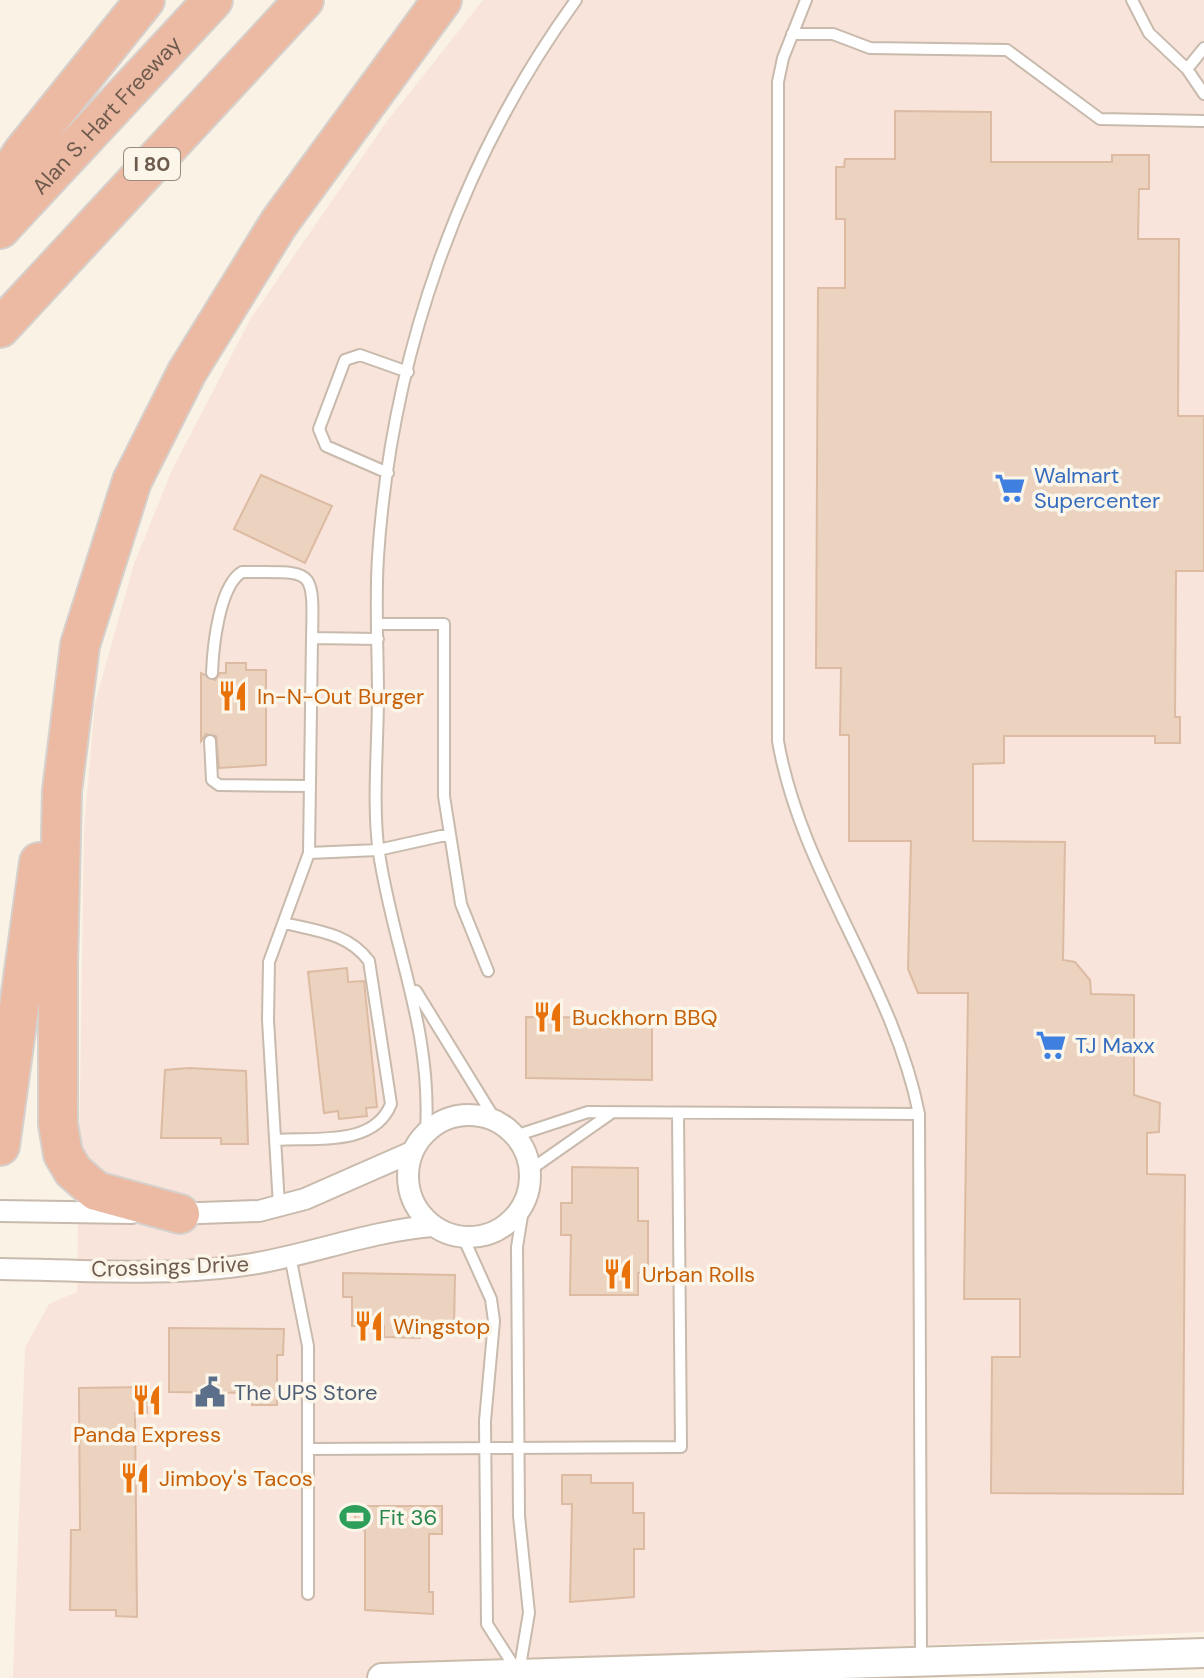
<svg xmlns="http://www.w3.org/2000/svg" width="1204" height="1678" font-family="'DM Sans',sans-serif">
	<rect width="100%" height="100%" fill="#f9f2e5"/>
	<path fill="#f8e4da" d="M 483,0 L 1204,0 L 1204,1632 L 489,1666 L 488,1678 L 13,1678 L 25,1348 L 49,1304 L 77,1292 L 84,830 L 95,703 L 134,564 L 172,470 L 251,318 L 385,124 Z"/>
	<path fill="#ebd3c0" stroke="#dcbba2" stroke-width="2" d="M 895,111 L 991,112 L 991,162 L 1112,162 L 1112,155 L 1149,155 L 1149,189 L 1139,189 L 1138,239 L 1179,239 L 1178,416 L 1204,416 L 1204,571 L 1176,571 L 1175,717 L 1180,717 L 1180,743 L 1155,743 L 1155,736 L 1004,736 L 1004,763 L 973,764 L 973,841 L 1065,842 L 1063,960 L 1075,962 L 1090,980 L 1091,994 L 1134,995 L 1134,1095 L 1160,1103 L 1159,1132 L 1147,1133 L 1147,1174 L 1185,1175 L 1183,1494 L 991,1493 L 992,1357 L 1020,1357 L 1020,1299 L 964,1299 L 968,993 L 918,993 L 908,969 L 911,841 L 849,841 L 849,735 L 840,735 L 841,668 L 816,668 L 818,288 L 845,288 L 845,219 L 836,219 L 836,167 L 844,167 L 845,159 L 895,159 Z
		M 261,475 L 332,506 L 305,563 L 234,529 Z
		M 226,663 L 246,663 L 246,670 L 266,670 L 266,765 L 219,768 L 216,736 L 206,734 L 201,741 L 201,673 L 215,680 L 220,673 L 226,673 Z
		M 347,968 L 348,982 L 364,981 L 377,1107 L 366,1108 L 367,1116 L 339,1119 L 338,1111 L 324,1113 L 308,972 Z
		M 526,1017 L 652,1018 L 652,1080 L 526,1078 Z
		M 189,1068 L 246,1071 L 248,1144 L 221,1144 L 221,1138 L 161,1138 L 165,1070 Z
		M 572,1167 L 638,1168 L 638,1221 L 648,1221 L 648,1271 L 638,1273 L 638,1295 L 570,1295 L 571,1235 L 561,1235 L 561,1203 L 572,1203 Z
		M 343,1273 L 455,1275 L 454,1327 L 420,1326 L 420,1338 L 384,1337 L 384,1326 L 352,1326 L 352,1297 L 343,1297 Z
		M 169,1328 L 284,1329 L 283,1355 L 277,1355 L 277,1405 L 252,1405 L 252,1393 L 169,1392 Z
		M 147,1387 L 147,1413 L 135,1413 L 137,1617 L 116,1616 L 116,1610 L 70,1610 L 71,1530 L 80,1530 L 79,1388 Z
		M 562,1475 L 591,1475 L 591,1483 L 633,1483 L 633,1513 L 644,1513 L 644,1549 L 634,1549 L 634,1597 L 570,1602 L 572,1504 L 562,1504 Z
		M 355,1506 L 442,1506 L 442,1534 L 429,1534 L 429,1592 L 433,1592 L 433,1614 L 365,1610 L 365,1530 L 355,1530 Z"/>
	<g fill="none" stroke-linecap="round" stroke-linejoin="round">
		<g stroke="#c8baac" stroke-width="14">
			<path id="lane" d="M 806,0 L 783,58 L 778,82 L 778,741 C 801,874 893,982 919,1114 L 921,1661
				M 1132,0 L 1149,33 L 1187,69
				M 792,34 L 833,34 L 870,48 L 1007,50 L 1100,119 L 1204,121
				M 1204,48 L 1187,69 L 1204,94
				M 388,473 L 326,446 L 319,429 L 345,360 L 360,355 L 408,372
				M 378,624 L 444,624 L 444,796 L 461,904 L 488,971
				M 212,673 C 213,647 219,586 242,572 C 313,573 314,564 312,638
				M 210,741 L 212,780 L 219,785 L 310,786
				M 309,853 L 312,638 L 378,639
				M 416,991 L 496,1121
				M 426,1132 C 432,1028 394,952 379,853 C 372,807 378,744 378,696 C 378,650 375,603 378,557 C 391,358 459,161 576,0
				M 515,1136 L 588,1112 L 919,1114
				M 276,1140 C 315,1137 374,1147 391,1104 L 369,961 C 348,933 317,931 284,923
				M 530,1170 L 610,1114
				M 279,1206 L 268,1020 L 269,962 L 309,853 L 378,850 L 450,834
				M 463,1237 L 491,1299 L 494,1321 L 485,1421 L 487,1624 L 517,1671
				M 290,1256 L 308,1346 L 308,1594
				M 308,1449 L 681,1447 L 678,1113
				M 519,1672 L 529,1613 L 519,1516 L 517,1247 L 524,1203"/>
		</g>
		<g stroke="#c8baac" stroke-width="24">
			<path id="street" d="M408 1176a61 61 0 1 1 122 0a61 61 0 1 1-122 0Z
				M 0,1211 L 132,1213
				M 172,1214 L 259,1211 L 305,1199 L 412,1152
				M 0,1269 C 81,1270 173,1277 252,1264 C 313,1254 370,1231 432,1226"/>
		</g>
		<g stroke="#cbbbab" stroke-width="32">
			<path id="secondary" d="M 382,1678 L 1204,1653"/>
		</g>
		<g stroke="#d6d1cd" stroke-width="42">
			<g id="highway">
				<path d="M 0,187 L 23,152 L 145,0"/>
				<path id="s1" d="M 0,229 L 213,0"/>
				<path d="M 0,328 L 304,0"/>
				<path d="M 0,1146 L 39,862"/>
				<path d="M 180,1214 L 96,1191 L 73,1171 L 63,1154 L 58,1124 L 58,964 L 62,791 L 80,645 L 132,481 L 187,372 L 279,223 L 442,0"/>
			</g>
		</g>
		<use href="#lane" stroke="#fff" stroke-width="10"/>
		<use href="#street" stroke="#fff" stroke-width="20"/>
		<use href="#secondary" stroke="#fff" stroke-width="28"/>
		<use href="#highway" stroke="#ecb9a3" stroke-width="38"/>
	</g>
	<defs>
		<g id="supermarket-bare" transform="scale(2.4)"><path d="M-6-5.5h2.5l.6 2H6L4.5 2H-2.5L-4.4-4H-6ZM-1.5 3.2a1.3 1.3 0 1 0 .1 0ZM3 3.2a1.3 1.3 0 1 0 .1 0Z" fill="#3f7fe0" stroke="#fcf6ea" stroke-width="2.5" paint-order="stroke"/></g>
		<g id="restaurant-bare" transform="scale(2.4)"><path d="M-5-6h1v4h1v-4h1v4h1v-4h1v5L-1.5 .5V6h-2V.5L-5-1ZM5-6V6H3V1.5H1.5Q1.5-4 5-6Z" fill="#e8710a" stroke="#fcf6ea" stroke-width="2.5" paint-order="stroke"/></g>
		<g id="civic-bare" transform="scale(2.4)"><path d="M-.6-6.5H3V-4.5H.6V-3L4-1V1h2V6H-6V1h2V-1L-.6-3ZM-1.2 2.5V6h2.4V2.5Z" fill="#5c6f8a" stroke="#fcf6ea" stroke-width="2.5" paint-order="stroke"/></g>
		<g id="stadium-bare" transform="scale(2.4)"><path d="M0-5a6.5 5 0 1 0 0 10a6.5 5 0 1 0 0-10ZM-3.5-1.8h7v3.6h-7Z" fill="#2e9e5b" stroke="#fcf6ea" stroke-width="2.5" paint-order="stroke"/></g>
	</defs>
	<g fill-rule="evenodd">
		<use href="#supermarket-bare" x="1010" y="488"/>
		<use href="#restaurant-bare" x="233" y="696"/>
		<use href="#restaurant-bare" x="548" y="1017"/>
		<use href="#supermarket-bare" x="1051" y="1045"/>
		<use href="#restaurant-bare" x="618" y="1274"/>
		<use href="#restaurant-bare" x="369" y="1326"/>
		<use href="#civic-bare" x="210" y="1392"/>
		<use href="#restaurant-bare" x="147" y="1400"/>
		<use href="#restaurant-bare" x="135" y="1478"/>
		<use href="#stadium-bare" x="355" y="1517"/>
	</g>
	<g text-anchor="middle" stroke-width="7" stroke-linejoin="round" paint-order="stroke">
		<rect fill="#fcf6ea" stroke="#998a7c" stroke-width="2" x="124" y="148" width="56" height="32" rx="6"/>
		<g font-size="20" font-weight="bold" fill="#6e5b4d">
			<text x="152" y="171">I 80</text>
		</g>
		<g font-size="22" fill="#6e5b4d" stroke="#fcf6ea">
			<text dy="8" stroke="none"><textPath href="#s1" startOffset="156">Alan S. Hart Freeway</textPath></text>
			<text transform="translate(170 1266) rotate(-2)" y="8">Crossings Drive</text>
		</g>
		<g font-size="22" fill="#366cbe" stroke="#fcf6ea" text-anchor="start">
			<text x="1034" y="483">Walmart<tspan x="1034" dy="25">Supercenter</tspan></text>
			<text x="1075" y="1053">TJ Maxx</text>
		</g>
		<g font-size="22" fill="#c56008" stroke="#fcf6ea" text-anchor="start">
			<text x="257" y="704">In-N-Out Burger</text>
			<text x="572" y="1025">Buckhorn BBQ</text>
			<text x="642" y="1282">Urban Rolls</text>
			<text x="393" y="1334">Wingstop</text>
			<text x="147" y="1442" text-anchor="middle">Panda Express</text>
			<text x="159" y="1486">Jimboy's Tacos</text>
		</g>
		<g font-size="22" fill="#4e5e75" stroke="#fcf6ea" text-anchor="start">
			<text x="234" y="1400">The UPS Store</text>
		</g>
		<g font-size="22" fill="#27864d" stroke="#fcf6ea" text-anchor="start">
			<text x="379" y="1525">Fit 36</text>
		</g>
	</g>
</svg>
